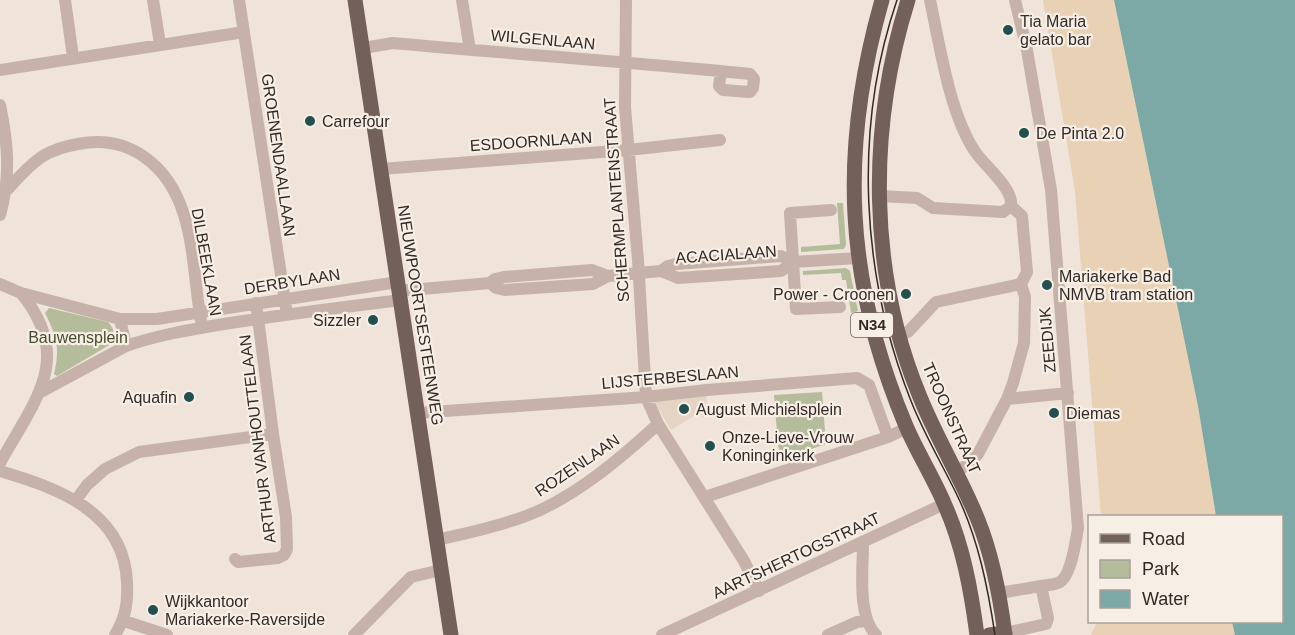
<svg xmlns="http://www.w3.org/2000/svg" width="1295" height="635" font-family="Arial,sans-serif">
	<rect width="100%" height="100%" fill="#efe3da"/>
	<path fill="#b5bc9c" d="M 837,203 L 843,203 L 846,245 L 844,249 L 801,252 L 801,247 L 840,244 Z
		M 846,268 L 850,271 L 858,311 L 851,313 L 846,280 L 842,280 L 841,273 L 803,275 L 803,271 Z
		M 49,308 L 108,322 C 115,329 115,336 111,344 L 57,376 L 54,374 C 60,348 57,337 45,313 Z
		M 822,392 L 826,444 L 782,459 L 778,445 L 774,395 Z"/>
	<path fill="#e8d1b4" d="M 1043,0 L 1114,0 L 1198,406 L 1216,516 L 1101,516 L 1075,191 Z
		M 1097,622 L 1232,622 L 1235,635 L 1091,635 Z"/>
	<path fill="#e5d3c3" d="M 706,392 L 707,407 L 712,413 L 703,418 L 700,412 L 671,430 L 654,401 Z"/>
	<path fill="#7ca9a6" d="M 1114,0 L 1295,0 L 1295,635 L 1235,635 L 1232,622 L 1282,622 L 1282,516 L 1216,516 L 1198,406 Z"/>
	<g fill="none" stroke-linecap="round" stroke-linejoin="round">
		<path stroke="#c6b2a8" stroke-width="12" d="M 65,0 L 73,57
			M 153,0 L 160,44
			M 239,0 L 287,314
			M 462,0 L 470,50
			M 626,0 L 625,107 L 638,260 L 646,397 L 658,424 L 744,561 L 759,591
			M 930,0 C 940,46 949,111 974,150 C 983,165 1014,188 1011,206
			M 363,48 L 393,43 C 512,54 631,62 750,74 L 754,79 L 753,88 L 750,92 L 723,90 L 719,86 L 721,71
			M 0,70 L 244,32
			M 0,105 C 8,144 11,176 0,215
			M 381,169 L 628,150 L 720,140
			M 7,190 C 18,178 29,165 43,156 C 53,150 66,146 78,144 C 130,134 169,166 184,215 C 195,250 195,291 202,327
			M 879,196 L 917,198 L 933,208 L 1003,212 L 1011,206
			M 1011,206 L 1022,216 L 1027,272 L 1021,284
			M 831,210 L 790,213 L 796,309 L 840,307
			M 661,271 L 668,266 L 676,264 L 781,256 L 793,262 L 858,258
			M 490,283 L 496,288 L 505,290 L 593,284 L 608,276 L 638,273 L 661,271 L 678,278 L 781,271 L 793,262
			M 0,284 L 21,293 L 120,319 L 126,346 L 39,393
			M 399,291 L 490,283 L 495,279 L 504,277 L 592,270 L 608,276
			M 120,319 L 157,319 L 398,282
			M 899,335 L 908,332 L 936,302 L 1021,284
			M 126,346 C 161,334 194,329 230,323 C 287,314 344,307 401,300
			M 1007,399 L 1068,393
			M 417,413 L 646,397 L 707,390 L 857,378 L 869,385 L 888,437
			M 0,463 C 34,401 75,359 21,293
			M 0,471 C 57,488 124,511 127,582 C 128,602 126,617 115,635
			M 955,471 L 968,465 L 978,454 L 1007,399 L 1013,383 L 1024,343 L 1025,297 L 1021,284
			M 705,499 L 711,495 L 888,437 L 907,428
			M 76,500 L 87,485 L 105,469 L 139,452 L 273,434
			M 437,540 C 467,533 497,527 526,516 C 574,498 621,458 658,424
			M 863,543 C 863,570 857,615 876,635
			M 235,559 L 238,562 L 278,558 L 284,555 L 287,549 L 286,517 L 273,434 L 256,303
			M 1000,593 L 1041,586
			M 124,621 L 167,635
			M 1005,633 L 1046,624 L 1048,618 L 1041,586 C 1047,585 1055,585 1060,582 C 1071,575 1076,541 1078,528 L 1051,190 L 1027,50 L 1015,0
			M 354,635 L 411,577 L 441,570
			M 662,635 L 944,504
			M 828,635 L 857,622 L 866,621"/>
		<path stroke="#74605a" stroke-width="15" d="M 355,0 L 451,635
			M 882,0 C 839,151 845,281 906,426 C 917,452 933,477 944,503 C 963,545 971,590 977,635
			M 908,0 C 868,128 868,272 920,397 C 937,439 961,478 978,520 C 993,557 1000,596 1005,635
			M 989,635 L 1005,633"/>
		<path stroke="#332a27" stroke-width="1.5" d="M 897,0 C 853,129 861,275 911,401 C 924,434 942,464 957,495 C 978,538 988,588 995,635"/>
	</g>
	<g fill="#21504f" stroke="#f7eee6" stroke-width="2">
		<circle cx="1008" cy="30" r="6"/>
		<circle cx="310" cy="121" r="6"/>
		<circle cx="1024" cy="133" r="6"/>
		<circle cx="1047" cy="285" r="6"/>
		<circle cx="906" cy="294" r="6"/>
		<circle cx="373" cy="320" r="6"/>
		<circle cx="189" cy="397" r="6"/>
		<circle cx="684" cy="409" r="6"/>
		<circle cx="1054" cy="413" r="6"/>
		<circle cx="710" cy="446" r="6"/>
		<circle cx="153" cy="610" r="6"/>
	</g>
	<g text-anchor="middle" stroke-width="4.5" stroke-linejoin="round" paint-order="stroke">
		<rect fill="#f7eee6" stroke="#6e6560" stroke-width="1.5" x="851" y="313" width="42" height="24" rx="4.5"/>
		<g font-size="15" font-weight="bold" fill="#332a27">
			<text x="872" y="330">N34</text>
		</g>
		<g font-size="16" fill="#332a27" stroke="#f7eee6" text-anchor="start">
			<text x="1020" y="27">Tia Maria<tspan x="1020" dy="18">gelato bar</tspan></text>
			<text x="322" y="127">Carrefour</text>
			<text x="1036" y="139">De Pinta 2.0</text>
			<text x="1059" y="282">Mariakerke Bad<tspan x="1059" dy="18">NMVB tram station</tspan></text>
			<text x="894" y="300" text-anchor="end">Power - Croonen</text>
			<text x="361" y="326" text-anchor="end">Sizzler</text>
			<text x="177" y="403" text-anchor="end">Aquafin</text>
			<text x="696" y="415">August Michielsplein</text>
			<text x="1066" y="419">Diemas</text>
			<text x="722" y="443">Onze-Lieve-Vrouw<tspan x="722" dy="18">Koninginkerk</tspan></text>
			<text x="165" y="607">Wijkkantoor<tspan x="165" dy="18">Mariakerke-Raversijde</tspan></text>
		</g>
		<g font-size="16" fill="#332a27" stroke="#f7eee6">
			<text transform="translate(543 39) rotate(5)" y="6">WILGENLAAN</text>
			<text transform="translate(531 141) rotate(-4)" y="6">ESDOORNLAAN</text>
			<text transform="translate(279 155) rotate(82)" y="6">GROENENDAALLAAN</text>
			<text transform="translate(616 200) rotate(-94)" y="6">SCHERMPLANTENSTRAAT</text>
			<text transform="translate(726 254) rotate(-4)" y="6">ACACIALAAN</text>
			<text transform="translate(207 262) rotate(80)" y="6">DILBEEKLAAN</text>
			<text transform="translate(292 281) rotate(-9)" y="6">DERBYLAAN</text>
			<text transform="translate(421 315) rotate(81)" y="6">NIEUWPOORTSESTEENWEG</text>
			<text transform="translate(1047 340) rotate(-95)" y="6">ZEEDIJK</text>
			<text transform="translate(670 377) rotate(-5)" y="6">LIJSTERBESLAAN</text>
			<text transform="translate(952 418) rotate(66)" y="6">TROONSTRAAT</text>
			<text transform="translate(257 439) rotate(-97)" y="6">ARTHUR VANHOUTTELAAN</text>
			<text transform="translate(577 465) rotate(-34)" y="6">ROZENLAAN</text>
			<text transform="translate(796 555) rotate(-25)" y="6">AARTSHERTOGSTRAAT</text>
		</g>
		<g font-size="16" fill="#464f2d" stroke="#f7eee6">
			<text x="78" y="343">Bauwensplein</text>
		</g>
	</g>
	<rect x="1088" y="515" width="195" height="108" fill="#f7eee6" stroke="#a9a09a" stroke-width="1.5"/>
	<rect x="1100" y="534" width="30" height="9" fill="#74605a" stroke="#a9a09a" stroke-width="1.5"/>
	<text x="1142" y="545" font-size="18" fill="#332a27">Road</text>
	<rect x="1100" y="560" width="30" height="18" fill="#b5bc9c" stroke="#a9a09a" stroke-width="1.5"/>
	<text x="1142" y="575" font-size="18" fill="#332a27">Park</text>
	<rect x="1100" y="590" width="30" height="18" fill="#7ca9a6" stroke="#a9a09a" stroke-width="1.5"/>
	<text x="1142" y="605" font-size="18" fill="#332a27">Water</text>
</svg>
